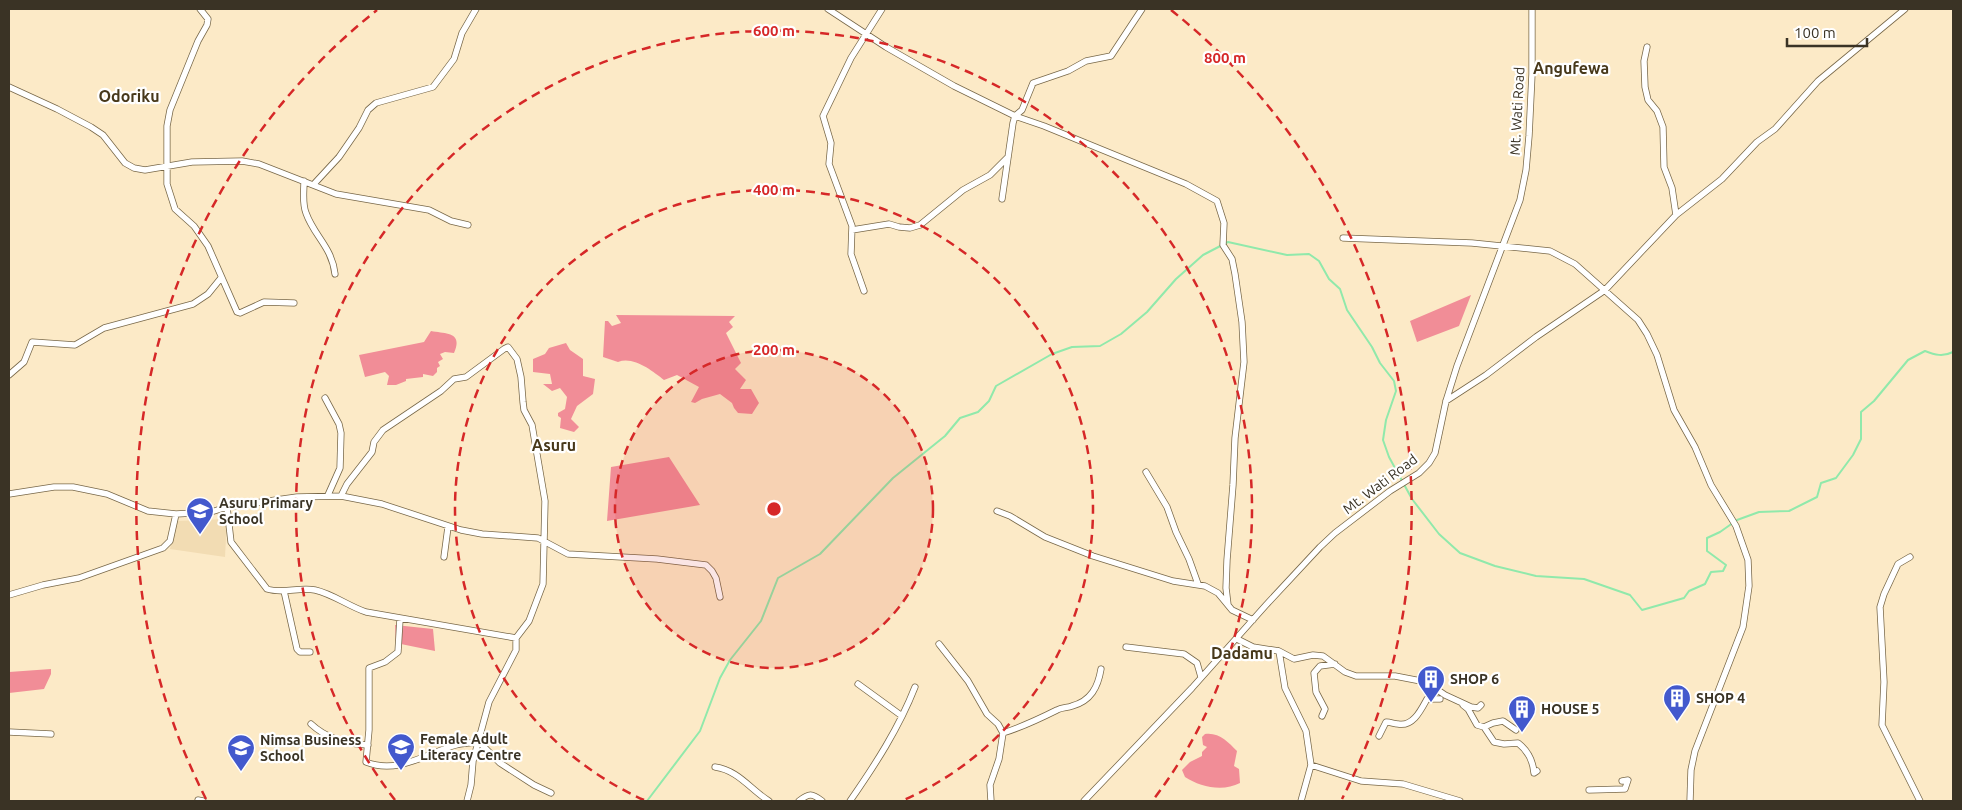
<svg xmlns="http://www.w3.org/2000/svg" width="1962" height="810" font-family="Ubuntu,sans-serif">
	<rect width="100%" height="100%" fill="#fceac7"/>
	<path fill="#f2dcb3" d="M 227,519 L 225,557 L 170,549 L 176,521 Z"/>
	<path fill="#f18d97" d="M 1471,295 L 1459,326 L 1417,342 L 1410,321 Z
		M 616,315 L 735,316 L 729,322 L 733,327 L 726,333 L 741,363 L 735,369 L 746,380 L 740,389 L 751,389 L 759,403 L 752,414 L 738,413 L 734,408 L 732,403 L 720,394 L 702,399 L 695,403 L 691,402 L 699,387 L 677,375 L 664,380 C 652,371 634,356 618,362 L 603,357 L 605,321 L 608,321 L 612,326 L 621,323 Z
		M 431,331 C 447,334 463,332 454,353 L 445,352 L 440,354 L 443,359 L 438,362 L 440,366 L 437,368 L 437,372 L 433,376 L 423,374 L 423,377 L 406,379 L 406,381 L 396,385 L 387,385 L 389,376 L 385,372 L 365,377 L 359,355 L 424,342 Z
		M 566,343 L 570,350 L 583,359 L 583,376 L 595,379 L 593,394 L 577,406 L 571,419 L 579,427 L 574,432 L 560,428 L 561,418 L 558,416 L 558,413 L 565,409 L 567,397 L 560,388 L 552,391 L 543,384 L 552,384 L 550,374 L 533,372 L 533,359 L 545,354 L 549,348 Z
		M 669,457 L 700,505 L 607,521 L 611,467 Z
		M 395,625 L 433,629 L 435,651 L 396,643 Z
		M 51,669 L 51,674 L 44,689 L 9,693 L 9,672 Z
		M 1205,734 C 1219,732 1228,742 1237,751 L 1234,766 L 1239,769 L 1240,783 C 1223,792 1200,787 1185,777 L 1182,770 L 1190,762 L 1202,756 L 1202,752 L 1207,747 L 1203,745 L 1202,737 Z"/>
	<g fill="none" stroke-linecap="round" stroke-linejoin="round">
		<path stroke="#90e9ab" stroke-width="2" d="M 647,801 L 700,731 L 720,678 L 730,660 L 761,621 L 778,578 L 820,554 L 893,478 L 945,436 L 960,418 L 978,412 L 989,401 L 996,386 L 1052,354 L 1072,347 L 1100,346 L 1121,334 L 1147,312 L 1176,279 L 1203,255 L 1228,242 L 1287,255 L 1309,254 L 1319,261 L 1329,279 L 1340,289 L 1347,310 L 1372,347 L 1380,363 L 1394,381 L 1396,391 L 1386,420 L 1383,440 L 1389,457 L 1412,499 L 1439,534 L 1460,553 L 1495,566 L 1536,576 L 1584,579 L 1630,595 L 1642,610 L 1684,598 L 1689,591 L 1705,584 L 1711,572 L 1723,571 L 1726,565 L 1707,551 L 1707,538 L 1720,532 L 1737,520 L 1759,512 L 1789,511 L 1817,497 L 1821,483 L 1836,478 L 1853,455 L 1861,439 L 1861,412 L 1874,401 L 1908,360 L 1925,351 C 1935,355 1943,357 1953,352"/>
		<g stroke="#786849" stroke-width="7">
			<path id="minor" d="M 200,9 L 208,19 L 207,25 L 198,41 L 170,110 L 167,126 L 167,184 L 175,209 L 194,226 L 208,246 L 237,312 L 240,313 L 264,302 L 294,303
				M 828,9 L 886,47 L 954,86 L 1015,116 L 1044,126 L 1186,184 L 1217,201 L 1224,223 L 1223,245 L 1232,259 L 1235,274 L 1242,322 L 1244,362 L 1235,438 L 1233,485 L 1227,560 L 1226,588 L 1228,605
				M 1647,47 L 1644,61 L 1645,87 L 1648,100 L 1657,111 L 1663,127 L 1664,167 L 1672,188 L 1676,215
				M 9,87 L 57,109 L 91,127 L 103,135 L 125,163 L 134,168 L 145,170 L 192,162 L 242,161 L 259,164 L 336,194 L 429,210 L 451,221 L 468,225
				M 304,181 C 304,192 302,203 306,213 C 314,236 332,247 335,274
				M 314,184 L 339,157 L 359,128 L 368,110 L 376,103 L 433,87 L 454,59 L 462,33 L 476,9
				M 1002,199 L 1013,123 L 1015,116 L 1022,110 L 1033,83 L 1068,71 L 1086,61 L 1111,56 L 1142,9
				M 852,230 L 889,224 L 899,227 L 910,228 L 920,225 L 963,190 L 990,175 L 1008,157
				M 1343,238 L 1472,243 L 1550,251 L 1575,264 L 1638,320 L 1647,334 L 1657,355 L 1674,410 L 1695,447 L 1711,485 L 1736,526 L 1748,560 L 1749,586 L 1743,627 L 1695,751 L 1691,770 L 1690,801
				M 864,291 L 851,254 L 852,226 L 829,164 L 831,143 L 823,116 L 851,58 L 882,9
				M 9,375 L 24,362 L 32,342 L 75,345 L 104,328 L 193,304 L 208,294 L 221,278
				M 325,398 L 339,424 L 341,433 L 340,468 L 328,495
				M 1446,401 L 1486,375 L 1536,337 L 1605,290 L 1676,215 L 1722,179 L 1757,142 L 1775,129 L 1818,81 L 1905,9
				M 1146,472 L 1167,507 L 1176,532 L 1189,559 L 1198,584
				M 9,494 L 54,487 L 73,487 L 107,494 L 148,511 L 176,514 L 211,512 L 227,507 L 297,497 L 341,496 L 382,504 L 461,530 L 482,534 L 538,538 L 568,554 L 657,559 L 706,565 L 712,571 L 716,578 L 720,597
				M 341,496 L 347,484 L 372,452 L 374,442 L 383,430 L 441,391 L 454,379 L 466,377 L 504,349 L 508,347 L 517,359 L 521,377 L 523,402 L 524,410 L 532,425 L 545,501 L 543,584 L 529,621 L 516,638 L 516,650 L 489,702 L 473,761 L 471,785 L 467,801
				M 227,507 L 231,542 L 267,589 C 283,594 299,587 315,590 C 333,594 348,606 366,612 L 516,638
				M 997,511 L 1010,516 L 1045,537 L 1093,556 L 1173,581 L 1205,586 L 1218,593 L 1232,610 L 1253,620
				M 444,557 L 448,527
				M 1910,557 L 1898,564 L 1884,594 L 1880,607 L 1884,682 L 1882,725 L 1920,801
				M 284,591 L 297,649 L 300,652 L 310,652
				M 9,595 L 43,585 L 79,578 L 163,548 L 170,541 L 176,514
				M 400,619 L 398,652 L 385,662 L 369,668 L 369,730 L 366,762 C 398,775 427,753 456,745 C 463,743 472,743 479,742 L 500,763 L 534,785 L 551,793
				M 1237,639 L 1253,647 L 1279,651 L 1285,688 L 1306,731 L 1311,765 L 1301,801
				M 939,644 L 968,681 L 987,714 L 998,724 L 1003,733 L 999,759 L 990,785 L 991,801
				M 1126,647 L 1184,654 L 1197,663 L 1201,677
				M 1279,651 L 1294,659 L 1313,655 L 1323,656 L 1345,672 L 1356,676 L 1395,676 L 1426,682 L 1445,695 L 1471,707 L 1478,708 L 1481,705
				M 858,684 L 902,716
				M 1463,705 L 1468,709 L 1477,725 L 1484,727 L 1493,723 L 1503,721 L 1516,730
				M 1322,716 L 1325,709 L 1316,692 L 1314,673 L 1320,666 L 1335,664
				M 311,724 C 327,739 346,744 368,745
				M 1484,727 L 1494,742 L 1504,744 L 1518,743 C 1527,750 1533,761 1534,773 L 1537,771
				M 9,732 L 51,734
				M 1003,733 C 1022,727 1039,719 1057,710 C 1062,707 1067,708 1072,706 C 1091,701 1098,687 1101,669
				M 1379,736 L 1386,722 C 1391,722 1394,724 1398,724 C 1413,727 1421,710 1427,699 L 1440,699
				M 1311,765 L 1361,781 L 1403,784 L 1460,801
				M 715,767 C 738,770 751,790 769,801
				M 1589,790 L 1625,789 L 1628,780 L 1622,781
				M 198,800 L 203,801
				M 799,801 C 809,793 812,793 822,801
				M 850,801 C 875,765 899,728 915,687
				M 1084,801 L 1192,688 L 1266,605 L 1320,547 L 1335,533 L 1390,491 L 1419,473 L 1429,463 L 1435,453 L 1446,401 L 1457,366 L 1520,200 L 1526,170 L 1529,136 L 1532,74 L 1532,9"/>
		</g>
		<use href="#minor" stroke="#fff" stroke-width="5.5"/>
	</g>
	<circle cx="774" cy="509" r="159" fill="#d62828" fill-opacity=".12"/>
	<g fill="none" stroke="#d62828" stroke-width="2.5" stroke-dasharray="9 6">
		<circle cx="774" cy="509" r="159"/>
		<path d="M644 800A319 319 0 1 1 904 800"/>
		<path d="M395 800A478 478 0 1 1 1153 800"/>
		<path d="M206 799A638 638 0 0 1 377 10M1171 10A638 638 0 0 1 1342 799"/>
	</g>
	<defs>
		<g id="school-pin" transform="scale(1.4375)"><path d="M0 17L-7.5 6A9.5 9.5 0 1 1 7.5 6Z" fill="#4359cd" stroke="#fff"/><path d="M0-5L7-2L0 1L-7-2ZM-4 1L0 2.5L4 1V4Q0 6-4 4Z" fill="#fff"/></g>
		<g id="building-pin" transform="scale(1.4375)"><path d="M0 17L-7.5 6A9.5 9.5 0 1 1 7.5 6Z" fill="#4359cd" stroke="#fff"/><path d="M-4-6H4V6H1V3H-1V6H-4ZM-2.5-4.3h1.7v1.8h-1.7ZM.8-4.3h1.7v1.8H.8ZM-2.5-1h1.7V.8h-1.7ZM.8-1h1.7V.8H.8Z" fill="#fff"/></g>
		<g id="university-pin" transform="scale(1.4375)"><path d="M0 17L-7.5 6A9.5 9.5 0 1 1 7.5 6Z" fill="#4359cd" stroke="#fff"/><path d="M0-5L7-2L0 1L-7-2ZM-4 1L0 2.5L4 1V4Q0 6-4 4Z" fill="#fff"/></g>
	</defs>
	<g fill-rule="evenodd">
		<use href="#school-pin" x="200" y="511"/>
		<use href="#building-pin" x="1431" y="679"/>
		<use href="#building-pin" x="1677" y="698"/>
		<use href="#building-pin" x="1522" y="709"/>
		<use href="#school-pin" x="401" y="747"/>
		<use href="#university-pin" x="241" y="748"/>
	</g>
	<g text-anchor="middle" stroke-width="4.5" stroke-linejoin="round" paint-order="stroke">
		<g font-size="14" fill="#3a3325" stroke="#fff">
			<text transform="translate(1517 111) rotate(-87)" y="5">Mt. Wati Road</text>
			<text transform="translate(1380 484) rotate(-37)" y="5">Mt. Wati Road</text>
		</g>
		<g font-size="14" font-weight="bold" fill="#3a3325" stroke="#fff" text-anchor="start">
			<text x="219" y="508">Asuru Primary<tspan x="219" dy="16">School</tspan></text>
			<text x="1450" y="684">SHOP 6</text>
			<text x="1696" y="703">SHOP 4</text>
			<text x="1541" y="714">HOUSE 5</text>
			<text x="420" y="744">Female Adult<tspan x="420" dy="16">Literacy Centre</tspan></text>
			<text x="260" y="745">Nimsa Business<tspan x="260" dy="16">School</tspan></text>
		</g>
		<g font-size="16" font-weight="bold" fill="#47381a" stroke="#fff">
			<text x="1571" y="74">Angufewa</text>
			<text x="129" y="102">Odoriku</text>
			<text x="554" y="451">Asuru</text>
			<text x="1242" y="659">Dadamu</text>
		</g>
	</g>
	<circle cx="774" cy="509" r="8" fill="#d62828" stroke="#fff" stroke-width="2.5"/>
	<g font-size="15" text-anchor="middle" font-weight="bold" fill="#d62828" stroke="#fff" stroke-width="4.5" stroke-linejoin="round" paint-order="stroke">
		<text x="774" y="36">600 m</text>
		<text x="1225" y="63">800 m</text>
		<text x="774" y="195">400 m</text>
		<text x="774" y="355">200 m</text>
	</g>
	<rect width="1962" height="810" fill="none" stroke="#3a3325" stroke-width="20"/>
	<path d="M1787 38v8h80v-8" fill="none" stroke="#3a3325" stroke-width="2.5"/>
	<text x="1794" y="38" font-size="15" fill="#3a3325" stroke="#ffffff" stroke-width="4" paint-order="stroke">100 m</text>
</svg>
